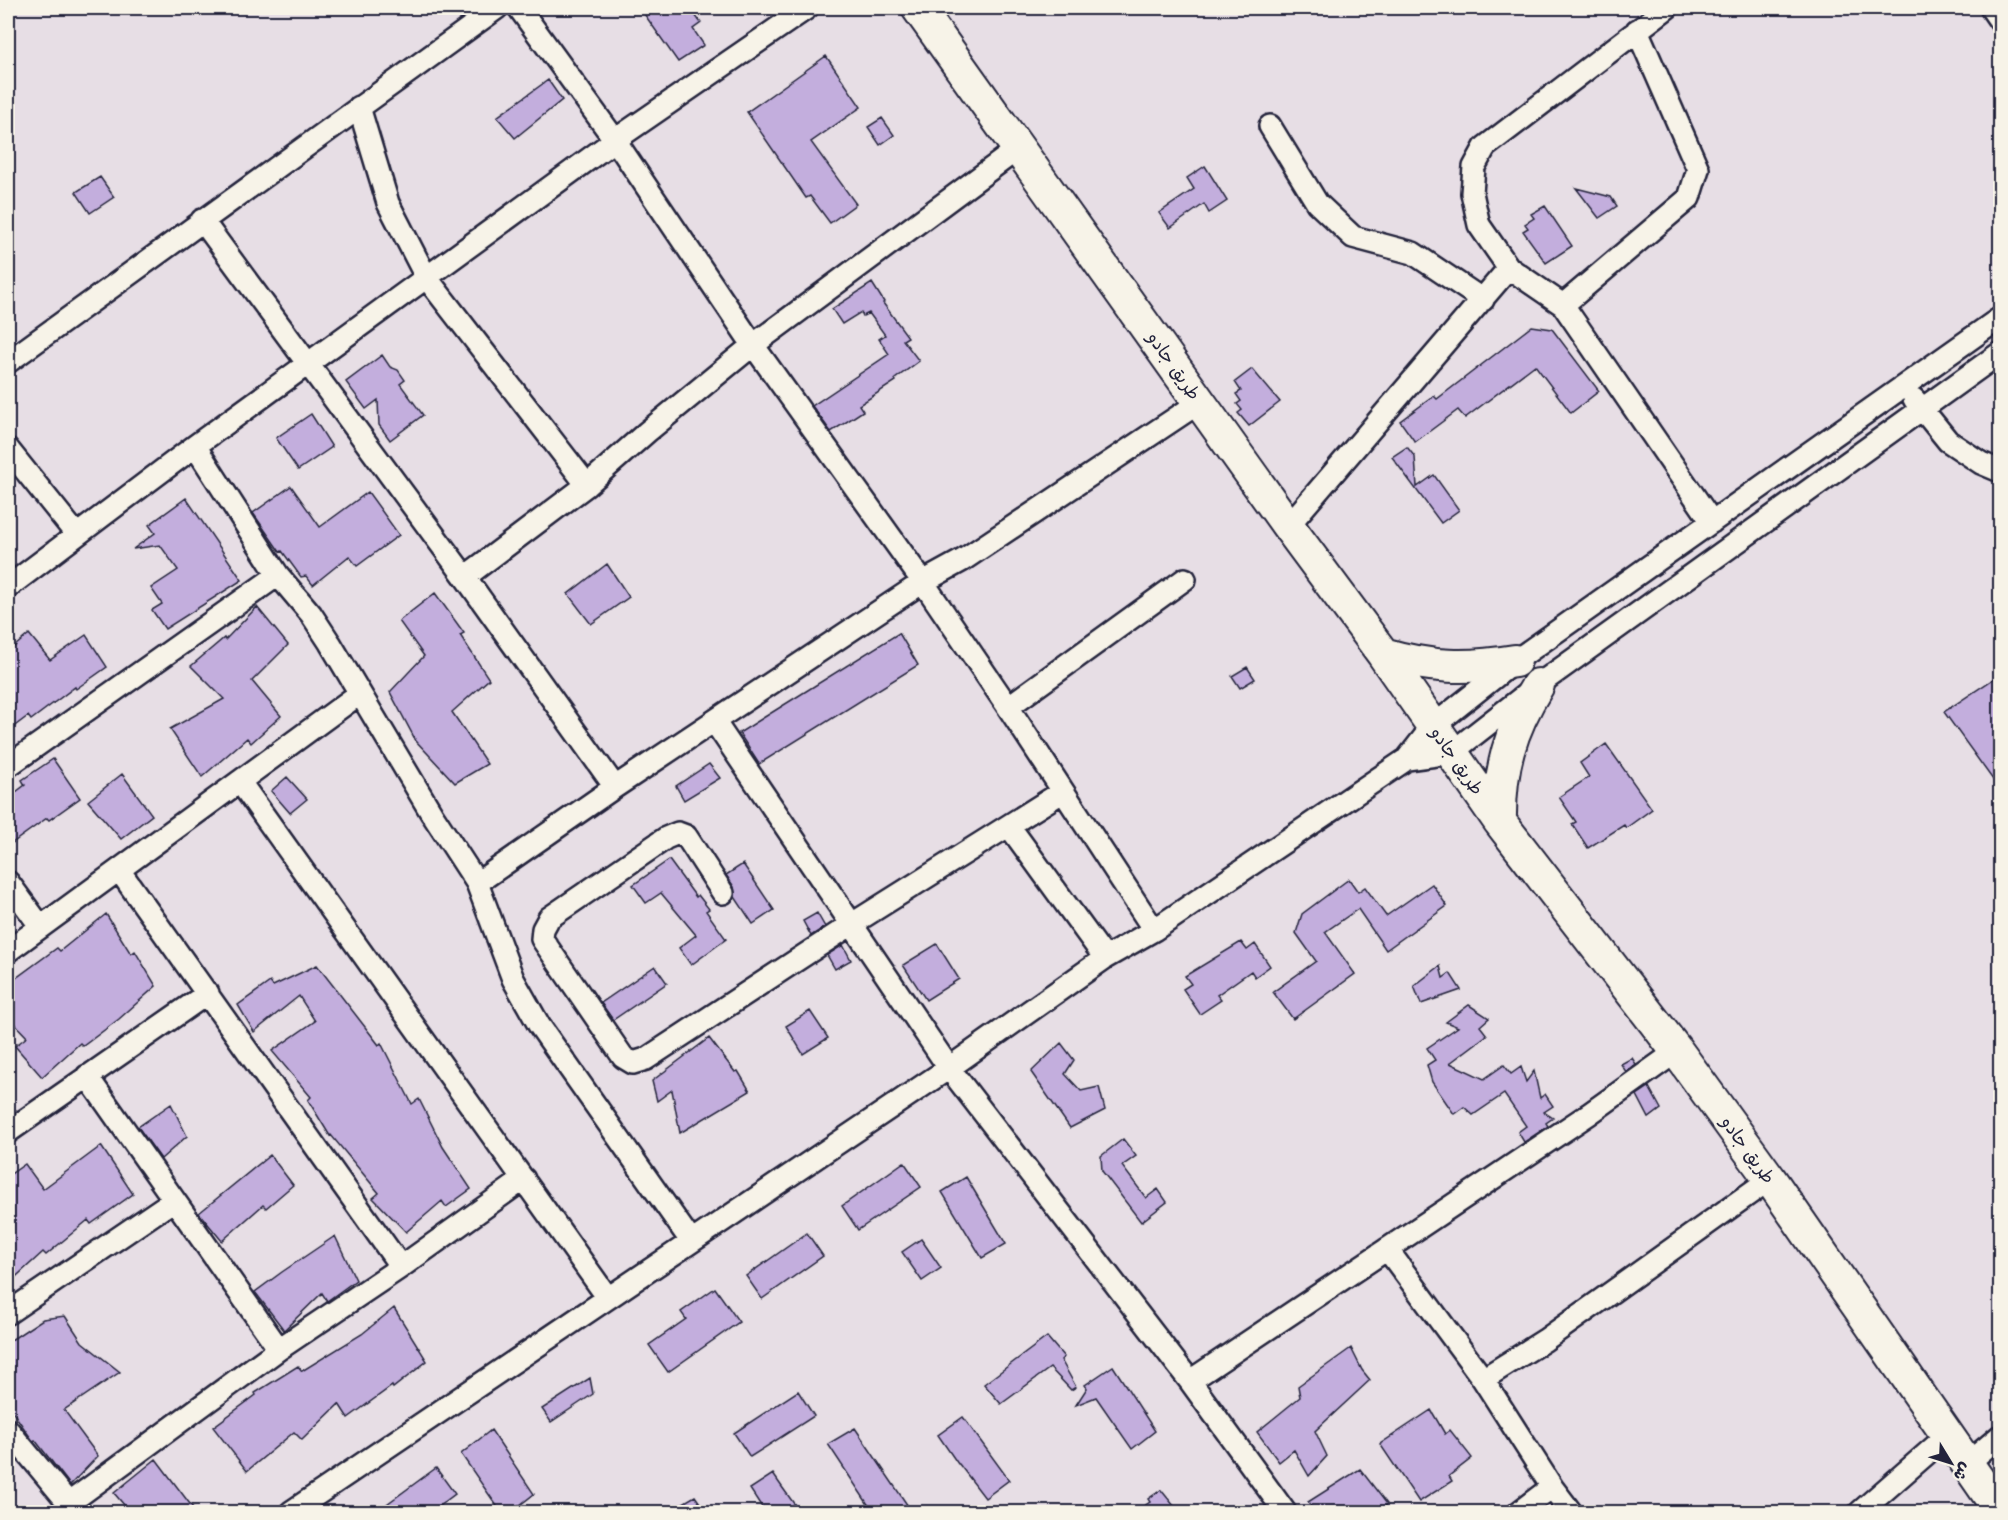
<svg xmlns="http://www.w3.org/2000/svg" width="2008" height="1520" font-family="'Playpen Sans','Playpen Sans Arabic',sans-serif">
	<rect width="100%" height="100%" fill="#e7dee5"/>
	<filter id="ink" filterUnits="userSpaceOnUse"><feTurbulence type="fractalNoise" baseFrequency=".0167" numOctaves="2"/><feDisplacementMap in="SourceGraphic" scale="12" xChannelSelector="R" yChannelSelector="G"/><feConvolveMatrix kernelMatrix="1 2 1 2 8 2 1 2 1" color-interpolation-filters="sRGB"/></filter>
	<g filter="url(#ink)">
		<path fill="#c3aedd" stroke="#22223b" stroke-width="1.5" d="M 640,8 L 690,8 L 701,23 L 693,29 L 704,45 L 678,62 Z
			M 826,56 L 861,107 L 811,142 L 856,204 L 830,223 L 810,196 L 806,198 L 747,112 Z
			M 548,80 L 562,100 L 515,138 L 497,117 Z
			M 882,118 L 894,135 L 880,145 L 868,127 Z
			M 1205,166 L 1227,201 L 1209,213 L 1204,204 L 1170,228 L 1159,213 L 1194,189 L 1187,178 Z
			M 100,177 L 114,197 L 90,213 L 76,192 Z
			M 1576,188 L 1611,197 L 1617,206 L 1599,218 Z
			M 1545,206 L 1572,246 L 1546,263 L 1523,231 L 1528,228 L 1525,224 L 1534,218 L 1531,214 Z
			M 872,283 L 884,302 L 883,303 L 908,337 L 903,340 L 919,361 L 895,379 L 896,381 L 859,405 L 863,411 L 831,432 L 812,406 L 889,354 L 879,339 L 885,335 L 869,313 L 863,316 L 861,312 L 842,324 L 832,309 Z
			M 1532,326 L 1552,329 L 1599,391 L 1571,413 L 1535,365 L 1465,418 L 1458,410 L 1415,442 L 1400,421 L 1434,396 L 1437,399 Z
			M 382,355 L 390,367 L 398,370 L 405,380 L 400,384 L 423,415 L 390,440 L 379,425 L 378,400 L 366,409 L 346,382 Z
			M 1252,369 L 1280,402 L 1249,426 L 1238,413 L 1242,410 L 1237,404 L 1241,401 L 1236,394 L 1241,391 L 1235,382 Z
			M 311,414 L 332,447 L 298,470 L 276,438 Z
			M 1407,447 L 1415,457 L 1417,487 L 1434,475 L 1459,510 L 1441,523 L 1392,457 Z
			M 291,486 L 320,527 L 368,492 L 399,535 L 357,566 L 349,556 L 313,585 L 306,576 L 301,577 L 282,551 L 280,552 L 253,513 Z
			M 186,498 L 242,580 L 165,629 L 152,610 L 162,604 L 151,588 L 178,570 L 160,545 L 133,549 L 155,533 L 149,525 Z
			M 607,564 L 629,597 L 591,624 L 568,594 Z
			M 435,593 L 464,633 L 460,635 L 489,679 L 452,712 L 487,764 L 455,783 L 416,741 L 390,692 L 424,656 L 399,621 Z
			M 257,607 L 288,645 L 252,681 L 281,716 L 251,743 L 247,738 L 202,777 L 170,729 L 224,699 L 191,666 L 224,638 L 225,640 Z
			M 899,633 L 918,665 L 759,764 L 739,733 Z
			M 29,634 L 50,660 L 86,635 L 107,667 L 76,689 L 75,687 L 31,720 L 28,716 L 8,731 L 8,652 Z
			M 1247,667 L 1255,679 L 1240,688 L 1232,676 Z
			M 2001,674 L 2001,791 L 1944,712 Z
			M 1606,744 L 1652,809 L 1626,828 L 1624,825 L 1588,848 L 1572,824 L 1576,822 L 1559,797 L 1589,777 L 1580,763 Z
			M 53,759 L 80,798 L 49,820 L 47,818 L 8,846 L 8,798 L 25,785 L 22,780 Z
			M 709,764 L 720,778 L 684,800 L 676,786 Z
			M 122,774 L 152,815 L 121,839 L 88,801 Z
			M 287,777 L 307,799 L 290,813 L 271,791 Z
			M 669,860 L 696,897 L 698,895 L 709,909 L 706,911 L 726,939 L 691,965 L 679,948 L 696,935 L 661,893 L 646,903 L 633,885 Z
			M 743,864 L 774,910 L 753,924 L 735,897 L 734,887 L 726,875 Z
			M 1349,879 L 1358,892 L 1365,887 L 1386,916 L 1432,884 L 1447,906 L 1386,950 L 1358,909 L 1325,932 L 1355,974 L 1293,1019 L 1273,992 L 1316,961 L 1296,933 L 1302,914 Z
			M 817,913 L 825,927 L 811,936 L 803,921 Z
			M 106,914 L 131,954 L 135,951 L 156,986 L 119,1019 L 83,1046 L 80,1043 L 42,1077 L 15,1046 L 27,1037 L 8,1017 L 8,984 L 57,948 L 60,951 Z
			M 1241,942 L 1247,950 L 1255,944 L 1270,966 L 1255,977 L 1251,971 L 1217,995 L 1221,1000 L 1200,1014 L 1183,989 L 1191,984 L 1185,976 Z
			M 937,944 L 959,979 L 926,1000 L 903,965 Z
			M 843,945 L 851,960 L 835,969 L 827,955 Z
			M 317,965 L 379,1045 L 381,1043 L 412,1104 L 419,1099 L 443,1147 L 471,1189 L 446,1207 L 442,1201 L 406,1232 L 373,1198 L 379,1193 L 331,1135 L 330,1136 L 308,1100 L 311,1097 L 272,1051 L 315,1021 L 299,996 L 254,1032 L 238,1005 L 270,982 L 273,986 Z
			M 655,966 L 667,983 L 613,1020 L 601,1003 Z
			M 1440,966 L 1443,978 L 1450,973 L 1461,990 L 1421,1004 L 1414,986 Z
			M 1469,1005 L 1489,1018 L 1480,1026 L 1487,1035 L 1450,1063 L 1484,1079 L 1504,1065 L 1511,1074 L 1521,1067 L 1526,1082 L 1534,1071 L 1540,1098 L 1545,1094 L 1553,1106 L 1544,1112 L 1553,1118 L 1546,1123 L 1548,1126 L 1524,1142 L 1518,1132 L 1526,1126 L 1504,1094 L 1473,1115 L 1464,1107 L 1454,1114 L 1432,1082 L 1427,1065 L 1435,1060 L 1427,1048 L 1458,1027 L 1446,1022 Z
			M 810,1011 L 828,1038 L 803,1054 L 786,1026 Z
			M 709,1038 L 735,1072 L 738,1071 L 750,1091 L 680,1133 L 672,1090 L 657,1101 L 652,1081 Z
			M 1061,1043 L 1074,1060 L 1065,1074 L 1081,1091 L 1099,1087 L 1105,1110 L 1070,1128 L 1031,1072 Z
			M 1632,1058 L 1636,1064 L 1626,1072 L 1621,1064 Z
			M 1649,1087 L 1661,1109 L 1649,1118 L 1637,1095 Z
			M 171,1104 L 187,1136 L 161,1159 L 138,1127 Z
			M 1123,1139 L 1136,1156 L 1122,1166 L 1146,1198 L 1158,1189 L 1167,1202 L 1141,1222 L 1102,1171 L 1101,1156 Z
			M 101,1146 L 133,1194 L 91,1224 L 88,1220 L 46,1255 L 43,1252 L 8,1284 L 8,1176 L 25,1164 L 43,1189 Z
			M 270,1155 L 293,1185 L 266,1208 L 263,1205 L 222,1241 L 199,1213 Z
			M 904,1162 L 921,1187 L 858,1230 L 842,1206 Z
			M 966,1177 L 1006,1244 L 982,1258 L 942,1192 Z
			M 807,1233 L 823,1256 L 762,1299 L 746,1276 Z
			M 335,1236 L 356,1280 L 327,1301 L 322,1293 L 284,1330 L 255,1292 L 282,1272 Z
			M 921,1239 L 941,1268 L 922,1281 L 902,1252 Z
			M 715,1288 L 739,1322 L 668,1372 L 649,1345 L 686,1319 L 681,1312 Z
			M 394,1308 L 427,1361 L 393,1388 L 392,1386 L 348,1418 L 339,1404 L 302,1440 L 294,1432 L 247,1471 L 213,1427 L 256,1395 L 255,1393 L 298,1366 L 302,1371 L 362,1334 Z
			M 65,1316 L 82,1342 L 120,1372 L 64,1410 L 98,1456 L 70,1485 L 35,1440 L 33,1441 L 28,1434 L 8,1405 L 8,1342 L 43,1319 Z
			M 1047,1337 L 1064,1357 L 1061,1360 L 1076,1387 L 1071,1390 L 1050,1368 L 1001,1404 L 984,1384 Z
			M 1351,1348 L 1362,1370 L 1370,1380 L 1315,1431 L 1327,1456 L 1309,1476 L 1294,1450 L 1279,1462 L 1257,1432 L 1300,1397 L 1298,1386 Z
			M 1113,1366 L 1155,1431 L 1132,1449 L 1096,1397 L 1076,1405 L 1087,1388 L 1085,1385 Z
			M 590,1378 L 593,1394 L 551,1422 L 542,1409 Z
			M 798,1391 L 814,1416 L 750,1457 L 734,1433 Z
			M 1431,1410 L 1445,1434 L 1450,1430 L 1472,1458 L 1449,1476 L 1452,1481 L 1419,1502 L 1380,1444 Z
			M 963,1417 L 1009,1480 L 985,1498 L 959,1464 L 958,1464 L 938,1435 Z
			M 855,1428 L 912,1512 L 873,1512 L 828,1444 Z
			M 491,1430 L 534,1494 L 511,1512 L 501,1512 L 461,1454 Z
			M 156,1459 L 196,1512 L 130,1512 L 114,1493 Z
			M 436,1468 L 455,1494 L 431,1512 L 376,1512 Z
			M 1360,1469 L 1387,1504 L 1381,1512 L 1315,1512 L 1308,1502 Z
			M 773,1474 L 782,1487 L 800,1512 L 765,1512 L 750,1489 Z
			M 1161,1490 L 1179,1512 L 1135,1512 L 1150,1502 L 1148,1499 Z
			M 695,1496 L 706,1512 L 668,1512 Z"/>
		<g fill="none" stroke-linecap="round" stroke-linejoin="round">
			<g stroke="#22223b" stroke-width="26">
				<path id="minor" d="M 519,8 L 615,140 L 753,345 L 923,582 L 1008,707 L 1154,930
					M 1991,8 L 2000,21
					M 359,107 L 388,203 L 426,277 L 587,485
					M 1270,126 L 1317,203 L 1353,237 L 1413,253 L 1483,300
					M 202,220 L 465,577 L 615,787
					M 1509,268 L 1563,305 L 1712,522
					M 1563,305 L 1689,198 L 1698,169 L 1637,30
					M 8,362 L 497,8
					M 1914,399 L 1948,441 L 1981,463 L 2000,471
					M 195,446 L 278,575 L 311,614 L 330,643 L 432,814 L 477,883 L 513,979 L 539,1025 L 691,1241
					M 8,449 L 76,534
					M 1288,526 L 1509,268 L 1479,225 L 1472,193 L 1474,167 L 1485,147 L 1667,8
					M 465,577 L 587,485 L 647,432 L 753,345 L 1019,148
					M 8,587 L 195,446 L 615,140 L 807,8
					M 1008,707 L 1185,579
					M 714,721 L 949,1068 L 1190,1381 L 1589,1114 L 1677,1051
					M 1407,759 L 1451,753 L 1538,685 L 2000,353
					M 8,766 L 278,575
					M 240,782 L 608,1298
					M 1009,826 L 1105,958
					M 119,870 L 401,1267
					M 8,882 L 41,927
					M 477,883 L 615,787 L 923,582 L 963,560 L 1200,402
					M 723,893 L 686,836 L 678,833 L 666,838 L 549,918 L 543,929 L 542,939 L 623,1057 L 633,1063 L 646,1059 L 852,924 L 1062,792
					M 8,951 L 359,694
					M 87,1076 L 279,1349
					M 8,1132 L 208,993
					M 1387,1249 L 1483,1379
					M 8,1313 L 174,1200
					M 1190,1381 L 1285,1512
					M 8,1430 L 76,1512
					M 1968,1463 L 2000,1436
					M 1552,1487 L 1571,1512
					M 69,1503 L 279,1349 L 401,1267 L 524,1179
					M 291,1512 L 949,1068 L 1105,958 L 1154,930 L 1407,759 L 1432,727 L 1515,661 L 2000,318
					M 1519,1512 L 1552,1487 L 1483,1379 L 1545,1340 L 1770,1179
					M 1860,1512 L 1948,1435"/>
			</g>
			<g stroke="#22223b" stroke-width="36">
				<path id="highway" d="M 918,8 L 1288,526 L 1383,654 L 1500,822 L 1677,1051 L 1770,1179 L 2000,1511
					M 1383,654 C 1430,668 1467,669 1515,661
					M 1500,822 C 1499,769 1510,730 1538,685"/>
			</g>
			<use href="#minor" stroke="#f7f3e8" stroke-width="21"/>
			<use href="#highway" stroke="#f7f3e8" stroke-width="32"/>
		</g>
	</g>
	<g text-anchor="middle" stroke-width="5" stroke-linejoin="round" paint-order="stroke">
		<g font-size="18" fill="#22223b" stroke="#f7f3e8">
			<text transform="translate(1174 366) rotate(55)" y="6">طريق جادو</text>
			<text transform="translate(1457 761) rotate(55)" y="6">طريق جادو</text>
			<text transform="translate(1748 1150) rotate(54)" y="6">طريق جادو</text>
		</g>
	</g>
	<rect width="2008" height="1520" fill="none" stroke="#f7f3e8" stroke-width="30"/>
	<rect x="15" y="15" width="1978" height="1490" fill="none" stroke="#22223b" stroke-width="2" filter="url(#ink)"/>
	<g transform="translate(1951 1463) rotate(128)" stroke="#f7f3e8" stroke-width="4.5" paint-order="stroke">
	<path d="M0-4.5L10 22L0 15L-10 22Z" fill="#22223b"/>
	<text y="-9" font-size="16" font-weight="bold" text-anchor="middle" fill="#22223b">ش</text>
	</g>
</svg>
